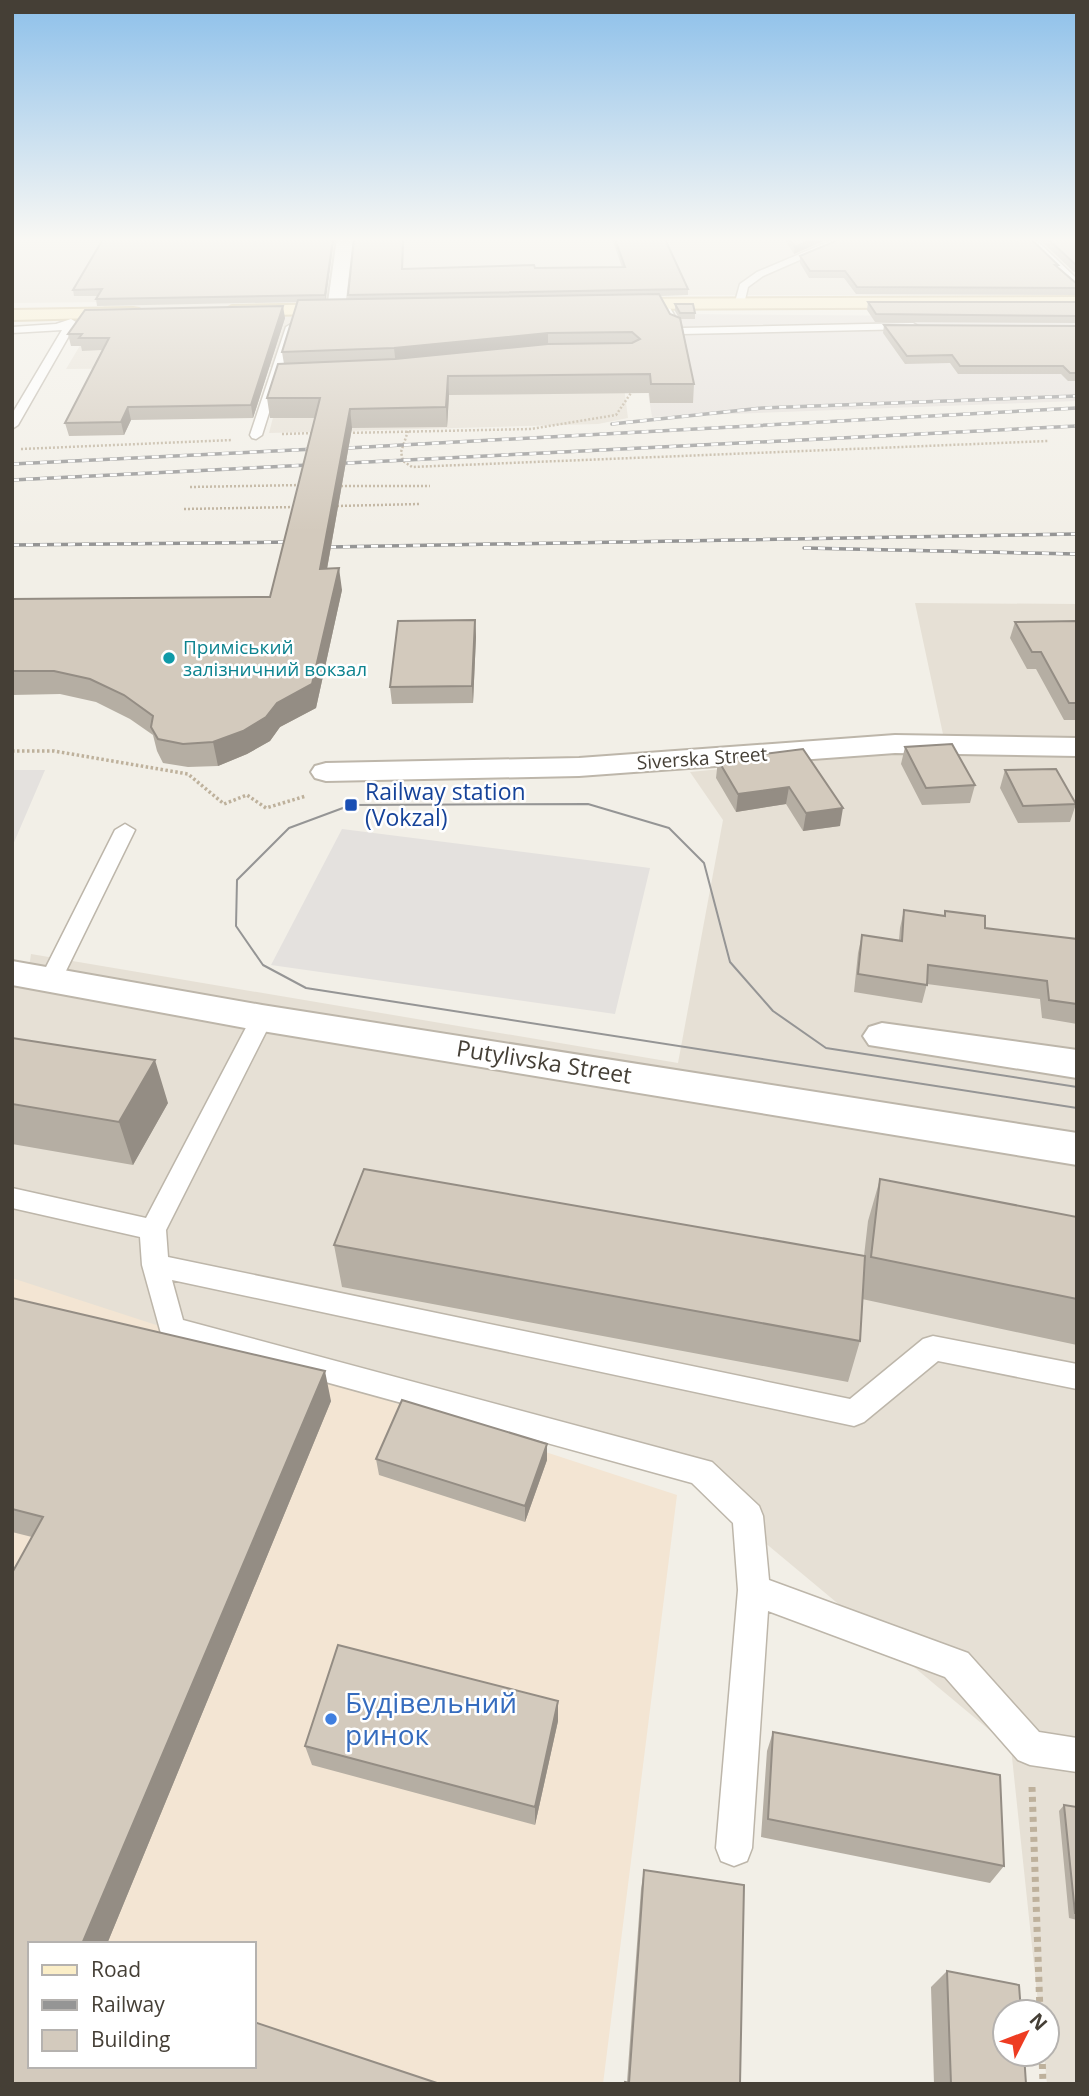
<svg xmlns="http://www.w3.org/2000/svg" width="1089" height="2096" font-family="'Open Sans',sans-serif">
	<rect width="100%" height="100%" fill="#f2efe7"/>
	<path fill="#e6e0d5" d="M 12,239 L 1077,239 L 1077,295 L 612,295 L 628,418 L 598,424 L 269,433 L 286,367 L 66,369 L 106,302 L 12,303 Z
		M 915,603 L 1077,604 L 1077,2084 L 1047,2084 L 1044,2054 L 1047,2054 L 1047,2012 L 1039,2012 L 1011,1748 L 691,1481 L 12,1299 L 12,988 L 30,961 L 31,954 L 678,1063 L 723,820 L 690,772 L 876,754 L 947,753 Z"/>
	<path fill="#f3e5d3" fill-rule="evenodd" d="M 12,1278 L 677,1495 L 603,2084 L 12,2084 ZM 30,1944 L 254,1944 L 254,2066 L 30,2066 Z"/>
	<path fill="#e5e0db" d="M 677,314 L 1077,317 L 1077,401 L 652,417 L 636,318 L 677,317 Z"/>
	<path fill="#e4e1de" d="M 12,770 L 45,770 L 12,847 Z
		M 342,829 L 650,868 L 615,1014 L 271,965 Z"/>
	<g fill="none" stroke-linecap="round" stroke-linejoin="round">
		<g stroke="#bdb6aa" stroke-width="3">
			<path id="lane" d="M 835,239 L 848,239 L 763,276 L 748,287 L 744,304 L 735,302 L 740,284 L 757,272 Z
				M 1026,239 L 1035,239 L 1075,277 L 1075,281 L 1069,281 Z
				M 662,308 L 670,308 L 682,328 L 913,323 L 918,326 L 913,329 L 681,334 L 671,331 L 661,310 Z
				M 71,319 L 76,322 L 74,327 L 18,425 L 12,429 L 12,414 L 62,330 L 12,333 L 12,327 L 56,324 Z
				M 291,324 L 296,327 L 262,435 L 256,439 L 252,438 L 250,435 L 286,327 Z
				M 125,824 L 135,830 L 62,979 L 59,984 L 51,986 L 43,984 L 40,979 L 115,830 Z
				M 262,1010 L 270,1013 L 273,1018 L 166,1230 L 168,1257 L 850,1399 L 923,1339 L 933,1336 L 1077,1364 L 1077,1389 L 938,1361 L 864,1422 L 854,1426 L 172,1280 L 183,1320 L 712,1462 L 759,1506 L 763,1516 L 769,1580 L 968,1653 L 1039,1732 L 1077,1738 L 1077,1772 L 1030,1765 L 1018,1760 L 945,1677 L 768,1611 L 752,1848 L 747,1861 L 734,1866 L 721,1861 L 716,1848 L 738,1590 L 733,1523 L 692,1483 L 162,1337 L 142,1265 L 140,1237 L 12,1208 L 12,1188 L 146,1218 L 251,1018 L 254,1013 Z"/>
		</g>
		<g stroke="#bdb6aa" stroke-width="4">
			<path id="street" d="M 337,239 L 353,239 L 345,309 L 336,314 L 327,309 Z
				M 895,735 L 1077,738 L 1077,756 L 895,753 L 579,776 L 326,781 L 315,778 L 311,772 L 315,766 L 326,763 L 579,758 Z
				M 12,961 L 262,1005 L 1077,1133 L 1077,1165 L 262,1031 L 12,985 Z
				M 882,1023 L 1077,1050 L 1077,1078 L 869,1045 L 863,1036 L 869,1027 Z"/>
		</g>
		<g stroke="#d0c098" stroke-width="4">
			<path id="secondary" d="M 1077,297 L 1077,307 L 613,309 L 604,304 L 613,299 Z
				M 347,304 L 356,309 L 353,313 L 232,316 L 223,311 L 232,306 Z
				M 133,308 L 139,309 L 142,313 L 139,317 L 12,320 L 12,310 Z"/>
		</g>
		<path stroke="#beb19c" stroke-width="2" stroke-dasharray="2 2" stroke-linecap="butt" d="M 631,391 L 633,389"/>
		<path stroke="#beb19c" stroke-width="2.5" stroke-dasharray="2 2" stroke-linecap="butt" d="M 408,431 L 401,452 L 403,461 L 412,467 L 1048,441
			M 345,433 L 531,429 L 616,415 L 633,390
			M 282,434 L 316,433
			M 21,449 L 232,440
			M 337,486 L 430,486
			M 190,487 L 302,485
			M 337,506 L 420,504
			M 184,509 L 297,507"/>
		<path stroke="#beb19c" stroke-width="3.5" stroke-dasharray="2.5 2.5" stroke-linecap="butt" d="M 12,751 L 54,751 L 188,774 L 224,804 L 247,795 L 266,808 L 306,796"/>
		<path stroke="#beb19c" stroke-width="7" stroke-dasharray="5 5" stroke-linecap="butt" d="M 1032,1787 L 1040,2012
			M 1042,2054 L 1043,2084"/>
		<use href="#lane" fill="#fff" fill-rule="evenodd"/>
		<use href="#street" fill="#fff" fill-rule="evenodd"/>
		<use href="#secondary" fill="#fbeec7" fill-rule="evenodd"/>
		<path stroke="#959595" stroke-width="2" d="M 1077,1087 L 826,1048 L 773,1011 L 730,962 L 704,863 L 669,828 L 588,804 L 351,805 L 289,828 L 237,880 L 236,926 L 263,965 L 306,988 L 1077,1108"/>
		<g stroke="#959595" stroke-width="3.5">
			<path id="rail" d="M 612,424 L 762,408 L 1077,396
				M 348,448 L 1077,408
				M 12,464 L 315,449
				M 12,480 L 1077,426
				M 12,545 L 293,542
				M 329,547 L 1077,534
				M 804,548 L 1077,554"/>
		</g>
		<use href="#rail" stroke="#fff" stroke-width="2.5" stroke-dasharray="7" stroke-linecap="butt"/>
	</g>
	<path fill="#b5aea3" d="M 334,239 L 326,299 L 348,299 L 354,239 L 404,239 L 403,269 L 535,268 L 622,267 L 612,239 L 665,239 L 688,289 L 688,295 L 660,296 L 670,314 L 679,318 L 675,311 L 675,304 L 695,313 L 695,319 L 681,319 L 694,384 L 693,403 L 650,403 L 649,393 L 449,395 L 447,427 L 352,428 L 327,569 L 342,590 L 316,708 L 280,727 L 270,741 L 247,754 L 218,766 L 188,767 L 163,763 L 157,751 L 153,735 L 130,719 L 96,702 L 60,694 L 12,695 L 12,599 L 270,597 L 315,418 L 270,418 L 267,398 L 284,364 L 282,352 L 298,302 L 97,306 L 96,299 L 98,296 L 74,296 L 73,290 Z
		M 784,239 L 828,239 L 794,254 Z
		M 1039,239 L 1077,239 L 1077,272 L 1074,272 Z
		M 800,256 L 1058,265 L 1058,268 L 1077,284 L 1077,295 L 856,294 L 844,278 L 809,278 L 800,263 Z
		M 868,302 L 1077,302 L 1077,323 L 875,322 L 867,310 Z
		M 285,318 L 253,418 L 131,420 L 124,435 L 69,436 L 65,423 L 102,350 L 82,351 L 81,346 L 71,346 L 68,334 Z
		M 884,325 L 1077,326 L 1077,381 L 1068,381 L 1061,374 L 958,374 L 950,363 L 905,364 L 883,333 Z
		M 475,620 L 476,637 L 473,703 L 392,704 L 390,687 Z
		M 1077,621 L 1077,720 L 1064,720 L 1036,669 L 1027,669 L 1010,638 L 1015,622 Z
		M 905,747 L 975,785 L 970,803 L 922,805 L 901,764 Z
		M 803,749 L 840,826 L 803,831 L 786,804 L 736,812 L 716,778 L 718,760 Z
		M 1005,770 L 1076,804 L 1070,822 L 1018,823 L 1000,788 Z
		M 904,910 L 944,916 L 945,911 L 985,928 L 1077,939 L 1077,1024 L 1042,1018 L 1040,999 L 927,984 L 922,1003 L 854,992 L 858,953 L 862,935 L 899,940 L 900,928 Z
		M 12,1038 L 168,1103 L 133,1165 L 12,1144 Z
		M 880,1179 L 1077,1217 L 1077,1345 L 862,1299 L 860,1341 L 848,1382 L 342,1287 L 334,1245 L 864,1256 L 868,1221 Z
		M 12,1298 L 331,1401 L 107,1944 L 30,1944 L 12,2084 L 32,1537 L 12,1532 Z
		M 376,1459 L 547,1460 L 525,1522 L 379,1475 Z
		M 558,1701 L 558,1721 L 535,1825 L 312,1765 L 305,1746 Z
		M 773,1732 L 1004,1866 L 990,1883 L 761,1837 L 767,1751 Z
		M 1064,1805 L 1077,1807 L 1077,1920 L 1069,1918 L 1059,1811 Z
		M 644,1870 L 740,2084 L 627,2082 L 641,1889 Z
		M 947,1971 L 1026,2084 L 934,2084 L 931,1987 Z"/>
	<path fill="#948d84" d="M 333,239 L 334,239 L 325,302 L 325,295 Z
		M 813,239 L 828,239 L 794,254 L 795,247 Z
		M 283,306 L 285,318 L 253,418 L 251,405 Z
		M 548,333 L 548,351 L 396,366 L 394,348 Z
		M 448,376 L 449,395 L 447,427 L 446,407 Z
		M 128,407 L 131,420 L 124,435 L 121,422 Z
		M 350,409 L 352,428 L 323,591 L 320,569 Z
		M 339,568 L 342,590 L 316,708 L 280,727 L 270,741 L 247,754 L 218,766 L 213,742 Z
		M 475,620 L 476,637 L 473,703 L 472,686 Z
		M 789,787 L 786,804 L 736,812 L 738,794 Z
		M 843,808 L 840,826 L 803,831 L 806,813 Z
		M 155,1060 L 168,1103 L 133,1165 L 119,1122 Z
		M 325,1371 L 331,1401 L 107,1944 L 82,1944 Z
		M 547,1444 L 547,1460 L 525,1522 L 525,1506 Z
		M 558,1701 L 558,1721 L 535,1825 L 535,1807 Z"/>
	<path fill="#d3cabd" stroke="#948d84" stroke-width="2" d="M 103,239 L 333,239 L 325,295 L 96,299 L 102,289 L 73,290 Z
		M 354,239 L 403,239 L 402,269 L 534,265 L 535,268 L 625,267 L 615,239 L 665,239 L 688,289 L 348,295 Z
		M 790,239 L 813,239 L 795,247 Z
		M 840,239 L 1031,239 L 1058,265 L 1055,265 L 1077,284 L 1077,288 L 857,287 L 845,271 L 810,271 L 800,256 Z
		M 1048,239 L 1077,239 L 1077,265 L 1076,265 Z
		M 659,294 L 670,314 L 680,318 L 694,384 L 651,384 L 650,374 L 448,376 L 446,407 L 350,409 L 320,569 L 339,568 L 312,684 L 277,703 L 266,717 L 243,731 L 213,742 L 183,744 L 158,739 L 151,727 L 153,716 L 124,695 L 90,679 L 54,671 L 12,671 L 12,599 L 270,597 L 320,398 L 267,398 L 278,364 L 395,359 L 548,344 L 632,343 L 640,339 L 632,332 L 548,333 L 394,348 L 282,352 L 298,300 Z
		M 868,302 L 1077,302 L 1077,316 L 876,314 Z
		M 675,304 L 693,304 L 695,313 L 680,313 Z
		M 283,306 L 251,405 L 128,407 L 121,422 L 65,423 L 109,338 L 79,338 L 82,334 L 68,334 L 85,310 Z
		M 884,325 L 1077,326 L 1077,373 L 1070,373 L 1063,366 L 960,366 L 952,355 L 907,356 Z
		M 475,620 L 472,686 L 390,687 L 398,621 Z
		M 1077,621 L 1077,703 L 1069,703 L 1041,652 L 1032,652 L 1015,622 Z
		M 952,744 L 975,785 L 926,788 L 905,747 Z
		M 803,749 L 843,808 L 806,813 L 789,787 L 738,794 L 718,760 Z
		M 1056,769 L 1076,804 L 1023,806 L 1005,770 Z
		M 904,910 L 945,916 L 945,911 L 985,916 L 985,928 L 1077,939 L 1077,1004 L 1049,1000 L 1047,981 L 928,965 L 927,985 L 858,974 L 862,935 L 902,941 Z
		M 12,1038 L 155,1060 L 119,1122 L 12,1104 Z
		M 364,1169 L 865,1256 L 860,1341 L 334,1245 Z
		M 880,1179 L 1077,1217 L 1077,1299 L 871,1257 Z
		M 12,1298 L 325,1371 L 82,1944 L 30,1944 L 30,2066 L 254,2066 L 254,2022 L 440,2084 L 12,2084 L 12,1573 L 43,1517 L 12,1509 Z
		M 402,1400 L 547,1444 L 525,1506 L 376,1459 Z
		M 338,1645 L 558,1701 L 535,1807 L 305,1746 Z
		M 773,1732 L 1000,1775 L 1004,1866 L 768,1819 Z
		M 1064,1805 L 1077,1807 L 1077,1913 L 1075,1913 Z
		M 644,1870 L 744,1885 L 740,2084 L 624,2084 L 625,2082 L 629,2083 Z
		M 947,1971 L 1019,1985 L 1021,2012 L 1005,2012 L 1005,2054 L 1024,2054 L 1026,2084 L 951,2084 Z"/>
	<linearGradient id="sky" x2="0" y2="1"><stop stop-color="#8dc0ea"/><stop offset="0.45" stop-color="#f9f8f4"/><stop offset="1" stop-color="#f9f8f4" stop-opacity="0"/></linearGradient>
	<rect width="1089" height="532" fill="url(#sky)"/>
	<circle fill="#0f9aa8" stroke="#fff" stroke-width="2.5" cx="169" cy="658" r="7"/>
	<rect fill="#1a4fb4" stroke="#fff" stroke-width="2.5" x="344" y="798" width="14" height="14" rx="3.5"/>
	<circle fill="#3f7fe0" stroke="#fff" stroke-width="2.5" cx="331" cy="1719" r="7"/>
	<g text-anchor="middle" stroke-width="5" stroke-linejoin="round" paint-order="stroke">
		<g font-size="19" fill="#0d838f" stroke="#fff" text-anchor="start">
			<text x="183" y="654">Приміський<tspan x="183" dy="22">залізничний вокзал</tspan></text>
		</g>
		<g font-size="19" fill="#453f36" stroke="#fff">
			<text transform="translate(702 758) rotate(-4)" y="7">Siverska Street</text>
		</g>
		<g font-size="23" fill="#164399" stroke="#fff" text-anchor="start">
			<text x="365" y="800">Railway station<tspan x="365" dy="26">(Vokzal)</tspan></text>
		</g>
		<g font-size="23" fill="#453f36" stroke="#fff">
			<text transform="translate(544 1062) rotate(9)" y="8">Putylivska Street</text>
		</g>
		<g font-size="28" fill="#366cbe" stroke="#fff" text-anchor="start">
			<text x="345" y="1713">Будівельний<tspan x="345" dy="32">ринок</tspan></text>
		</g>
	</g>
	<rect width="1089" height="2096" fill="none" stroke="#453f36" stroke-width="28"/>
	<rect x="28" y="1942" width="228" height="126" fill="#ffffff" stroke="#b5b2af" stroke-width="2"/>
	<rect x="42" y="1965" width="35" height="10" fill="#fbeec7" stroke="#b5b2af" stroke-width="2"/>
	<text x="91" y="1977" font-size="21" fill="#453f36">Road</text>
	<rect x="42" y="2000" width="35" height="10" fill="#959595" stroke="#b5b2af" stroke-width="2"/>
	<text x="91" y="2012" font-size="21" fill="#453f36">Railway</text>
	<rect x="42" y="2030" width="35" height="21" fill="#d3cabd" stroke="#b5b2af" stroke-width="2"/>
	<text x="91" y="2047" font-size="21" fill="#453f36">Building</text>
	<g transform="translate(1026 2033) rotate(48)"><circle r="33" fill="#ffffff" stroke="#b5b2af" stroke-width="2"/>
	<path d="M0-5L12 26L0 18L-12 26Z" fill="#ee3c22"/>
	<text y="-10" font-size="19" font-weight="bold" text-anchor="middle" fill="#453f36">N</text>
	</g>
</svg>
